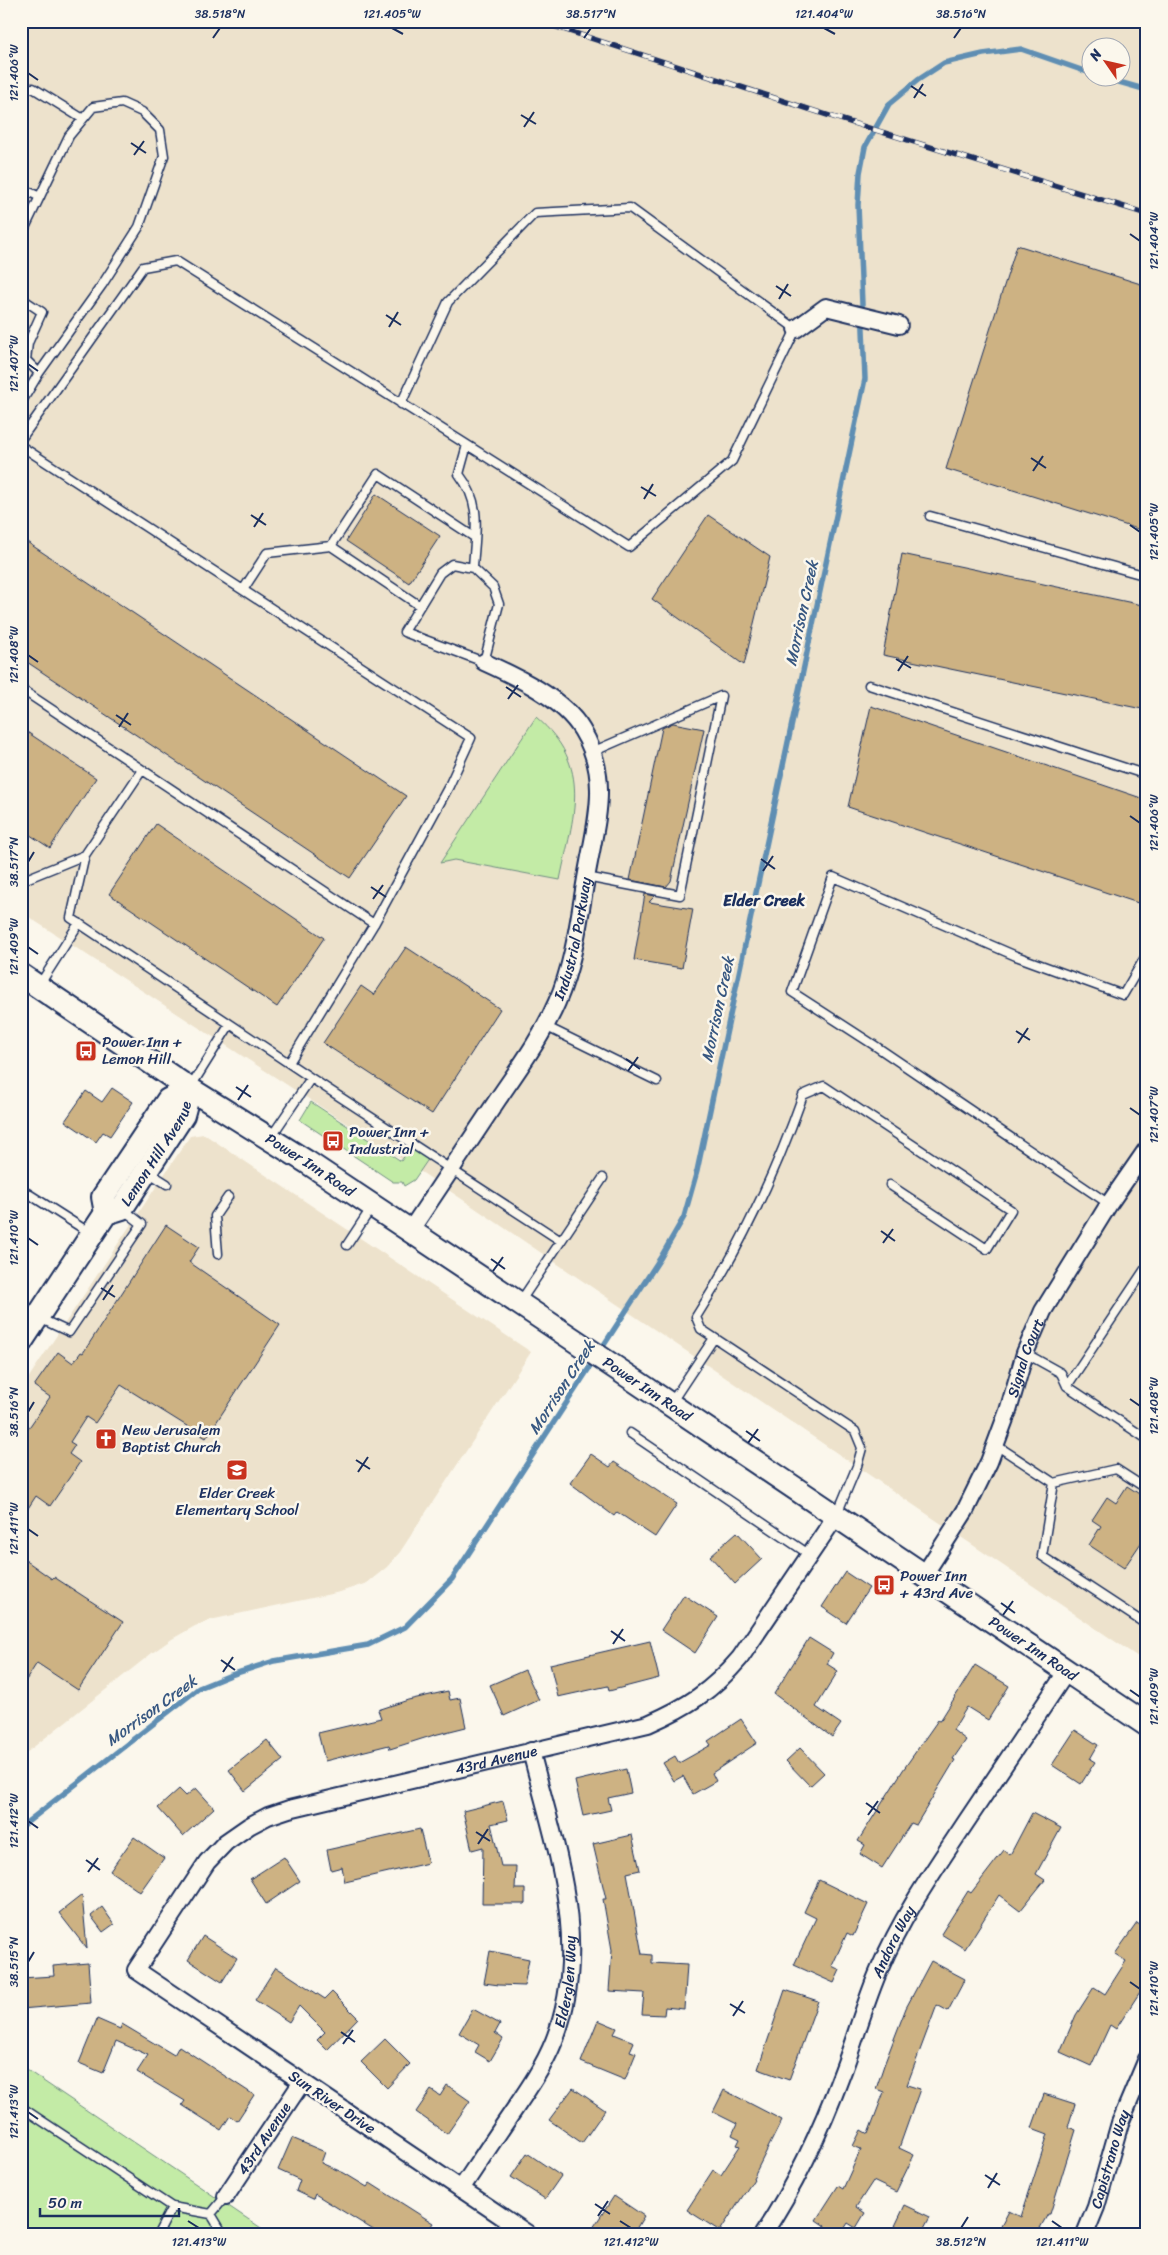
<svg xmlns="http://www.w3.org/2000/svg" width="1168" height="2255" font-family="Sriracha,sans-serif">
	<rect width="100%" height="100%" fill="#fbf7ec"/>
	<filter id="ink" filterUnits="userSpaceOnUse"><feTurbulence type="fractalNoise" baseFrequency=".02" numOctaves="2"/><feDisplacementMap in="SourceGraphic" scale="10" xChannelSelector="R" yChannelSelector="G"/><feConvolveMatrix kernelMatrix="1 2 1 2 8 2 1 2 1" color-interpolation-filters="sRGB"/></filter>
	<g filter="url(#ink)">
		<path fill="#ede2cc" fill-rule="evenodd" d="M 21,21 L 1147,21 L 1147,1663 L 441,1185 L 21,912 ZM 1090,48 L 1120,48 L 1120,78 L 1090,78 Z
			M 204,1134 L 531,1352 L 400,1552 L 387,1567 L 367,1583 L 340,1592 L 210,1620 L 195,1626 L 172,1639 L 152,1653 L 21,1757 L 21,1389 L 190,1136 Z"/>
		<path fill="#c3eba6" stroke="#6f8d82" d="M 536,717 C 594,767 573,815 560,880 L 454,860 L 440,863 Z
			M 311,1102 L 401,1161 L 410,1148 L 429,1158 L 414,1180 L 404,1186 L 402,1182 L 393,1182 L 300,1120 Z
			M 21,2066 L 270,2234 L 21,2234 Z"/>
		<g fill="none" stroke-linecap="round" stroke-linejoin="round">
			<path stroke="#5e8eb3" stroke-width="5.5" d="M 1105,78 L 1147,90
				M 600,1351 L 661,1257 L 684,1217 L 697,1171 L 865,379 L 858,205 L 860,173 L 865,147 L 889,104 L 918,80 L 944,63 L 983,54 L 1021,49 L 1090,73
				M 21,1827 L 199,1688 L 231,1675 L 274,1661 L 368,1645 L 405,1627 L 452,1579 L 595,1359"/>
		</g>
		<path fill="#cdb283" stroke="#1b2f5e" d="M 1017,245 L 1147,286 L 1147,532 L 946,469 Z
			M 376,494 L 440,536 L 409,583 L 346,541 Z
			M 708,515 L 770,557 L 744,665 L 652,599 Z
			M 21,538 L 406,796 L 350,878 L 21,658 Z
			M 902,554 L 1147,606 L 1147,710 L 883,655 Z
			M 871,706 L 1147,800 L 1147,875 L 1138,903 L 848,807 Z
			M 673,723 L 704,729 L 671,881 L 666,887 L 630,880 L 662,728 Z
			M 21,728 L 96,778 L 50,848 L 21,829 Z
			M 156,824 L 324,938 L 277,1007 L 109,894 Z
			M 645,894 L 655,896 L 649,902 L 693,909 L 682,968 L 634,960 Z
			M 406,947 L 500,1009 L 432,1114 L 323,1043 L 361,986 L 374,995 Z
			M 112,1088 L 133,1102 L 110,1136 L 103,1132 L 96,1142 L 65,1121 L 86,1091 L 102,1102 Z
			M 166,1225 L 199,1247 L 189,1262 L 280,1325 L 206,1438 L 121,1385 L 95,1423 L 86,1417 L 70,1442 L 75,1445 L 69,1454 L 80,1462 L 50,1506 L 36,1496 L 21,1519 L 21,1439 L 50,1397 L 34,1386 L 58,1352 L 73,1363 L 81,1352 L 83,1353 Z
			M 591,1454 L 610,1467 L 614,1462 L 677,1504 L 655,1537 L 617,1512 L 614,1516 L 570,1483 Z
			M 1127,1486 L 1147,1499 L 1147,1534 L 1124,1568 L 1089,1545 L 1101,1526 L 1092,1520 L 1107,1497 L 1116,1503 Z
			M 737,1532 L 762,1559 L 735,1584 L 710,1556 Z
			M 21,1557 L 52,1579 L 54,1577 L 123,1622 L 78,1690 L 37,1663 L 21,1688 Z
			M 845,1572 L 869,1588 L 846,1623 L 822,1607 Z
			M 684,1595 L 718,1617 L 695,1653 L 661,1630 Z
			M 809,1638 L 833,1653 L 827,1664 L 838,1671 L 816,1707 L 841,1724 L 832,1737 L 774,1694 Z
			M 650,1641 L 659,1678 L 609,1691 L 608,1686 L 558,1697 L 550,1664 Z
			M 975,1665 L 1009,1686 L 988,1720 L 967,1707 L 953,1730 L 966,1740 L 953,1759 L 955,1760 L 916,1825 L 911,1823 L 882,1868 L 860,1854 L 865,1845 L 858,1841 L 903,1770 L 938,1720 L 940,1721 Z
			M 525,1670 L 539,1700 L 504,1716 L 490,1685 Z
			M 448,1691 L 450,1700 L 460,1698 L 466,1727 L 434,1735 L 390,1749 L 389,1745 L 325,1761 L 318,1733 L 381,1718 L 378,1710 L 408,1700 Z
			M 741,1719 L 757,1743 L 712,1773 L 716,1781 L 693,1794 L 683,1776 L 674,1781 L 663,1763 L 675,1756 L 679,1763 L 711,1745 L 708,1741 Z
			M 1075,1730 L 1098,1745 L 1090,1759 L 1095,1762 L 1081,1784 L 1052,1765 Z
			M 267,1740 L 283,1760 L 245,1791 L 229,1770 Z
			M 800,1748 L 824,1773 L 810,1786 L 786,1761 Z
			M 626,1769 L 631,1793 L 608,1798 L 611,1810 L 583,1816 L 575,1781 Z
			M 196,1788 L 214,1808 L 183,1836 L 158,1808 L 179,1789 L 186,1796 Z
			M 503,1801 L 508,1820 L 491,1824 L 501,1866 L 516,1866 L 515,1889 L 525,1889 L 525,1904 L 482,1904 L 483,1847 L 472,1850 L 463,1811 Z
			M 1032,1813 L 1061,1828 L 1036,1874 L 1045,1880 L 1020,1911 L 999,1895 L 965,1949 L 941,1934 L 968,1891 L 971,1893 L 1004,1850 L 1010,1855 Z
			M 420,1829 L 428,1863 L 345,1882 L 342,1867 L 331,1870 L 327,1850 Z
			M 632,1835 L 640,1870 L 627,1873 L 642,1954 L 652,1955 L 652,1963 L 687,1965 L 684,2009 L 665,2007 L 664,2015 L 642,2014 L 644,1993 L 609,1991 L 612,1950 L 603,1899 L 606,1899 L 593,1844 Z
			M 134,1837 L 164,1858 L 140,1892 L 110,1871 Z
			M 284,1857 L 300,1881 L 266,1904 L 250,1879 Z
			M 819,1880 L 868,1904 L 853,1936 L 847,1933 L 832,1966 L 840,1970 L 834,1983 L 794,1965 L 816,1918 L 804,1912 Z
			M 82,1895 L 87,1949 L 59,1913 Z
			M 102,1907 L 114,1924 L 103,1932 L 91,1916 Z
			M 1137,1923 L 1147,1930 L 1147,1981 L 1116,2029 L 1110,2025 L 1091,2066 L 1060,2052 L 1076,2015 L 1094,1987 L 1105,1994 L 1126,1961 L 1115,1954 Z
			M 203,1936 L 237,1958 L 222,1982 L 188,1960 Z
			M 490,1951 L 529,1959 L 524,1986 L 499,1985 L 484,1983 Z
			M 931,1961 L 965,1979 L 948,2011 L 937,2005 L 907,2085 L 920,2089 L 899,2148 L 914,2155 L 896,2192 L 873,2181 L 856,2207 L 865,2213 L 856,2228 L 848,2223 L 841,2234 L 837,2234 L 816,2220 L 838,2186 L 843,2189 L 861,2149 L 853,2146 L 861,2130 L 868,2134 L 884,2092 L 876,2089 L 884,2065 L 906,2008 Z
			M 88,1963 L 91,2003 L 21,2009 L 21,1978 L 54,1976 L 53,1966 Z
			M 276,1967 L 325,1999 L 332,1992 L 358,2018 L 327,2050 L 317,2040 L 325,2032 L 299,2006 L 289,2022 L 255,2000 Z
			M 785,1990 L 818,2001 L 789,2080 L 758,2069 Z
			M 473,2009 L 500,2024 L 495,2033 L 503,2039 L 490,2061 L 475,2052 L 479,2045 L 459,2033 Z
			M 97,2019 L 120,2029 L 122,2024 L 174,2055 L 179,2046 L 254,2095 L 237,2121 L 230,2116 L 221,2130 L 182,2105 L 185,2101 L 137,2072 L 148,2055 L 116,2041 L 103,2073 L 79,2063 Z
			M 598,2020 L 617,2028 L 614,2034 L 634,2042 L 630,2051 L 636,2053 L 625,2080 L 581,2062 Z
			M 385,2039 L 410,2064 L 387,2088 L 361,2062 Z
			M 447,2085 L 470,2101 L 447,2134 L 416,2112 L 431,2090 L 440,2096 Z
			M 573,2088 L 605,2110 L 582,2143 L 549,2120 Z
			M 724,2090 L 782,2120 L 753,2178 L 754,2179 L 720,2231 L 687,2210 L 713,2170 L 721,2175 L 740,2146 L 737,2145 L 740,2139 L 732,2135 L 737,2124 L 713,2112 Z
			M 1044,2094 L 1075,2104 L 1068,2127 L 1076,2130 L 1050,2214 L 1048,2214 L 1040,2228 L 1051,2234 L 997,2234 L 1009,2211 L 1021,2217 L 1048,2134 L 1032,2128 Z
			M 292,2138 L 325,2152 L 321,2163 L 344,2173 L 367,2187 L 370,2183 L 433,2223 L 426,2234 L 380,2234 L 315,2194 L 313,2199 L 296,2191 L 300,2180 L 278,2170 Z
			M 527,2153 L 561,2176 L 545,2199 L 511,2177 Z
			M 614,2196 L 644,2216 L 633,2234 L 589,2234 Z
			M 905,2205 L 930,2217 L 921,2234 L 911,2234 L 895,2226 Z"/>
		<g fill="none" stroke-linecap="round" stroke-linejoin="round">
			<g stroke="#1b2f5e" stroke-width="11">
				<path id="lane" d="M 21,89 L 33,88 L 83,119
					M 21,188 L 40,197
					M 21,236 L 69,136 L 93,107 L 122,103 L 142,112 L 160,130 L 164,156 L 139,227 L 102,285 L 39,373 L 21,403
					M 21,298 L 42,312 L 28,343 L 26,360 L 39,373
					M 21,439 L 143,267 L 176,261 C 327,357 478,452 629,547 L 732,461 L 796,329 L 630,208 L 535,213 L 448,302 L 401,404
					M 467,445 L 459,474 C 483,505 475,532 473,568
					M 21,446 L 471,738 L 449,786 L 374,924 L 21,689
					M 930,516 L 1147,576
					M 452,564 L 473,568 L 493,587 L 499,604 L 484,662 L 404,632 L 440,573 Z
					M 243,590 L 267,553 L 331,546
					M 420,606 L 331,546 L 378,474 L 474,537
					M 869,685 L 1147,775
					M 142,770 L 85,855 L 71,918 L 311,1078
					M 586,877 L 680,895 L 721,696 L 592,752
					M 21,881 L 85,855
					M 40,984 L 79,923
					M 545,1026 L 657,1081
					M 289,1063 L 374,924
					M 190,1088 L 230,1024
					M 271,1137 L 311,1078 L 561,1241 L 520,1302
					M 148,1172 L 167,1184
					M 21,1189 L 90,1233
					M 1109,1204 L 874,1045 L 792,992 L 833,877 L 1016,956 L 1123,995 L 1147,954
					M 561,1241 L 603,1178
					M 347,1245 L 372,1207
					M 218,1254 L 215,1216 L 228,1197
					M 39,1318 L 69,1332 L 142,1224 L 124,1210
					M 1025,1353 L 1061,1373 L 1067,1386 L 1147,1439
					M 1067,1386 L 1147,1266
					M 671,1403 L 714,1338
					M 630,1433 L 810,1555
					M 996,1445 L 1054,1483 L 1116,1469 L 1147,1489
					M 1054,1483 L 1042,1556 L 1147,1625
					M 837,1514 L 857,1466 L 862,1448 L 855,1431 L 701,1329 L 696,1317 C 740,1248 776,1172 803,1095 L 824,1086 L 1011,1210 L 987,1249 L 890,1185
					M 21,2107 L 172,2207 L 211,2214 L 226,2196
					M 211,2214 L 223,2234
					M 158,2234 L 172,2207"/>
			</g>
			<g stroke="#1b2f5e" stroke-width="20">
				<g id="street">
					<path d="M 796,329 L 826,307 L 899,325"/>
					<path id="s1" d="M 410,1231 C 439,1187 469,1143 498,1099 C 519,1068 542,1037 557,1002 C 576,959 580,908 589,862 C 598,815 609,774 582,730 C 563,698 517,677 484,662"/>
					<path id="s2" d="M 924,1575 L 965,1511 L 989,1462 L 1008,1411 L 1025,1353 L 1043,1311 L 1109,1204 L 1147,1149"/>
					<path id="s3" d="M 461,2189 C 479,2162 496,2136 514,2110 C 529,2088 544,2066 554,2041 C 592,1944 555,1847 531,1751"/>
					<path id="s4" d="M 226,2196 L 302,2082"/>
					<path id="s5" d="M 528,2234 L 136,1970 L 207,1862 L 226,1842 L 249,1826 L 268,1816 L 289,1809 L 648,1724 C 687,1707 712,1691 740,1658 L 836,1516"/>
					<path id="s6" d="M 763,2234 C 797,2183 822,2128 843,2071 C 856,2037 865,2002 880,1968 C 902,1916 935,1869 966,1822 C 1000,1772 1033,1721 1067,1671"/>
					<path id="s7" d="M 1085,2234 L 1096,2207 L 1120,2123 L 1147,2059"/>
				</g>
			</g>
			<g stroke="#1b2f5e" stroke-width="26">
				<g id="secondary">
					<path id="s8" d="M 21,975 L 190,1089 L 307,1162 L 622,1372 L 1147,1725"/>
					<path d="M 106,1213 L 103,1197 L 168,1100 L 190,1089"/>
					<path id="s9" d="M 21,1342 L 106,1213 L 122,1208 L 183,1115 L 190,1089"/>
				</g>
			</g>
			<use href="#lane" stroke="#fbf7ec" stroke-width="8"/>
			<use href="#street" stroke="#fbf7ec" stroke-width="16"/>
			<use href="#secondary" stroke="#fbf7ec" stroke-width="22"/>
			<g stroke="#1b2f5e" stroke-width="5.5">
				<path id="rail" d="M 538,21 L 830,116 L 1147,214"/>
			</g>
			<use href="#rail" stroke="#fbf7ec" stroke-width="4" stroke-dasharray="11" stroke-linecap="butt"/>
		</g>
	</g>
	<path fill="none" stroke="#1b2f5e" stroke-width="2" d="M 392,28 L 403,34M 824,28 L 835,34M 213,38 L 220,28M 584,38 L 591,28M 954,38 L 961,28M 28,73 L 38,80M 911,86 L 926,96M 914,98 L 923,84M 521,115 L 536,124M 524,127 L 534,112M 131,143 L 146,153M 134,155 L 144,141M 1130,234 L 1140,241M 776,286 L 791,296M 779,299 L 788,284M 386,315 L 401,325M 389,327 L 398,312M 28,364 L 38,371M 1031,458 L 1046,468M 1033,471 L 1043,456M 641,487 L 656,496M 644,499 L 653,484M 251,515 L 266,525M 1130,525 L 1140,532M 254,527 L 263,513M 28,655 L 38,662M 896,659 L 911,668M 898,671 L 908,656M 506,687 L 521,697M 508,699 L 518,685M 116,715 L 131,725M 119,727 L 128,713M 1130,816 L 1140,823M 761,859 L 775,869M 28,862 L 34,852M 763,871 L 773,856M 371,887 L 386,897M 373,899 L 383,885M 28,947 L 38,954M 1016,1031 L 1030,1040M 1018,1043 L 1028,1028M 626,1059 L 640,1069M 628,1071 L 638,1057M 236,1087 L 251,1097M 238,1100 L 248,1085M 1130,1108 L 1140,1115M 881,1231 L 895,1241M 28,1238 L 38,1245M 883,1243 L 893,1229M 491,1259 L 505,1269M 493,1271 L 503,1257M 101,1288 L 115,1297M 103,1300 L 113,1285M 1130,1399 L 1140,1406M 28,1412 L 34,1402M 746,1431 L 760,1441M 748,1443 L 758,1429M 356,1460 L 370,1469M 358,1472 L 368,1457M 28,1529 L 38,1536M 1001,1603 L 1015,1613M 1003,1615 L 1013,1601M 611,1631 L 625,1641M 613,1644 L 623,1629M 221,1660 L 235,1670M 223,1672 L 233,1657M 1130,1690 L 1140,1697M 866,1803 L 880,1813M 868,1815 L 878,1801M 28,1821 L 38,1828M 476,1832 L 490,1841M 478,1844 L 488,1829M 86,1860 L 100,1870M 88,1872 L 98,1858M 28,1962 L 34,1952M 1130,1982 L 1140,1989M 730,2004 L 745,2013M 733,2016 L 743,2001M 341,2032 L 355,2042M 343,2044 L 353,2030M 28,2112 L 38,2119M 985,2175 L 1000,2185M 988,2188 L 997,2173M 595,2204 L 610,2214M 598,2216 L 608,2201M 188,2221 L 199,2228M 620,2221 L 631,2228M 1052,2221 L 1062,2228M 961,2228 L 968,2217"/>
	<defs>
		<g id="bus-square" transform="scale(1.125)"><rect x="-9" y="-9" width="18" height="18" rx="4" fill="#c8321e" stroke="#fbf7ec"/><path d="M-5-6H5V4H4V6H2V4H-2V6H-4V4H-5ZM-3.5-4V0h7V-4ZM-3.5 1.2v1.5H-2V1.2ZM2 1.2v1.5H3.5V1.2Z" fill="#fff"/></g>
		<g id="church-square" transform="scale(1.125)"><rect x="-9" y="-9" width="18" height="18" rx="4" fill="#c8321e" stroke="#fbf7ec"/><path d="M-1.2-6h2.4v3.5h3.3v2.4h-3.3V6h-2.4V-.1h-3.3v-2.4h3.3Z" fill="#fff"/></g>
		<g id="school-square" transform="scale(1.125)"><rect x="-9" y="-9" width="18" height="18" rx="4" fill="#c8321e" stroke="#fbf7ec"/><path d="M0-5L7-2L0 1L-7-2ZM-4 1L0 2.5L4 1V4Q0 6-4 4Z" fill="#fff"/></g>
	</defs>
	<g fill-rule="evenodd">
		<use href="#bus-square" x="86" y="1051"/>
		<use href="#bus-square" x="333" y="1141"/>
		<use href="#church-square" x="106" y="1439"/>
		<use href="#school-square" x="237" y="1470"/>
		<use href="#bus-square" x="884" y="1585"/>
	</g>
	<g text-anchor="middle" stroke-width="5" stroke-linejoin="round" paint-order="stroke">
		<g font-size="15" fill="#1b2f5e" stroke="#fbf7ec">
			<text dy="5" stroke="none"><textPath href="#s1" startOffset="338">Industrial Parkway</textPath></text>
			<text dy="5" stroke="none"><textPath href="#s9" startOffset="236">Lemon Hill Avenue</textPath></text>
			<text dy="5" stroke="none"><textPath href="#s8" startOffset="346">Power Inn Road</textPath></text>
			<text dy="5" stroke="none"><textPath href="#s2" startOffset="241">Signal Court</textPath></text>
			<text dy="5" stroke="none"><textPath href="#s8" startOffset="751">Power Inn Road</textPath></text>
			<text dy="5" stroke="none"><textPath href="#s8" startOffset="1216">Power Inn Road</textPath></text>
			<text dy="5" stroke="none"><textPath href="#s5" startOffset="914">43rd Avenue</textPath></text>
			<text dy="5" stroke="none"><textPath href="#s6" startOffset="321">Andora Way</textPath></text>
			<text dy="5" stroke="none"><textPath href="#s3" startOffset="236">Elderglen Way</textPath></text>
			<text transform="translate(332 2102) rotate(34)" y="5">Sun River Drive</text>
			<text dy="5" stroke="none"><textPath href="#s4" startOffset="69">43rd Avenue</textPath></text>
			<text dy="5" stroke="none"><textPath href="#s7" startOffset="79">Capistrano Way</textPath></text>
		</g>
		<g font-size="15" fill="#1b2f5e" stroke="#fbf7ec" text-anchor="start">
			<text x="102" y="1047">Power Inn +<tspan x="102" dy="17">Lemon Hill</tspan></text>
			<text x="349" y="1137">Power Inn +<tspan x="349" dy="17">Industrial</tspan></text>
			<text x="122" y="1435">New Jerusalem<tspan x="122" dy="17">Baptist Church</tspan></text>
			<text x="237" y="1498" text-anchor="middle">Elder Creek<tspan x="237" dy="17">Elementary School</tspan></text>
			<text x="900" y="1581">Power Inn<tspan x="900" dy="17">+ 43rd Ave</tspan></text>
		</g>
		<g font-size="16" font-style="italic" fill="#375781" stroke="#fbf7ec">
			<text transform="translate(801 613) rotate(-78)" y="6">Morrison Creek</text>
			<text transform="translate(717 1009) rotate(-78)" y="6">Morrison Creek</text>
			<text transform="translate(561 1387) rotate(-57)" y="6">Morrison Creek</text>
			<text transform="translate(151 1710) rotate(-36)" y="6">Morrison Creek</text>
		</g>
		<g font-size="16" font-weight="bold" fill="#1b2f5e" stroke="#fbf7ec">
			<text x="764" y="906">Elder Creek</text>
		</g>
	</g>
	<rect width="1168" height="2255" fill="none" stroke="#fbf7ec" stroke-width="55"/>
	<g transform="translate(1106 62) rotate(304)"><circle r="24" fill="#fbf7ec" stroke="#a1a7b3"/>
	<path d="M0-4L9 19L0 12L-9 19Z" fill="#c8321e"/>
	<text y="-8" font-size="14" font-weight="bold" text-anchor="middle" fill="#1b2f5e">N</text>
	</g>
	<path d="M40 2208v8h139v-8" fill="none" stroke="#1b2f5e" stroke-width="2.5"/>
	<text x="48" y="2208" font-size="15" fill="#1b2f5e" stroke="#fbf7ec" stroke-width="4" paint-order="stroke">50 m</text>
	<rect x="28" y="28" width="1112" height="2200" fill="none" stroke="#1b2f5e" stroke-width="2"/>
	<g font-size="12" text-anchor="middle" fill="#1b2f5e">
		<text x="220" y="18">38.518°N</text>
		<text x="392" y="18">121.405°W</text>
		<text x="591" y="18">38.517°N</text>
		<text x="824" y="18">121.404°W</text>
		<text x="961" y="18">38.516°N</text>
		<text transform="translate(14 73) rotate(-90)" y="4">121.406°W</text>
		<text transform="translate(1154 241) rotate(-90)" y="4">121.404°W</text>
		<text transform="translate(14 364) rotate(-90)" y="4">121.407°W</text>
		<text transform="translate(1154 532) rotate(-90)" y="4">121.405°W</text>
		<text transform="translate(14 655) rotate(-90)" y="4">121.408°W</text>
		<text transform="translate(1154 823) rotate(-90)" y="4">121.406°W</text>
		<text transform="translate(14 862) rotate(-90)" y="4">38.517°N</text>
		<text transform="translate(14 947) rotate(-90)" y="4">121.409°W</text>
		<text transform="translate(1154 1115) rotate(-90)" y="4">121.407°W</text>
		<text transform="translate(14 1238) rotate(-90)" y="4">121.410°W</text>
		<text transform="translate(1154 1406) rotate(-90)" y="4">121.408°W</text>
		<text transform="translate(14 1412) rotate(-90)" y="4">38.516°N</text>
		<text transform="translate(14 1529) rotate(-90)" y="4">121.411°W</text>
		<text transform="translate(1154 1697) rotate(-90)" y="4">121.409°W</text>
		<text transform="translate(14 1821) rotate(-90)" y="4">121.412°W</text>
		<text transform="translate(14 1962) rotate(-90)" y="4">38.515°N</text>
		<text transform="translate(1154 1989) rotate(-90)" y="4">121.410°W</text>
		<text transform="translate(14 2112) rotate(-90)" y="4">121.413°W</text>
		<text x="199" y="2246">121.413°W</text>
		<text x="631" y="2246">121.412°W</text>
		<text x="961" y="2246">38.512°N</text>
		<text x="1062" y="2246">121.411°W</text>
	</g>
</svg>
